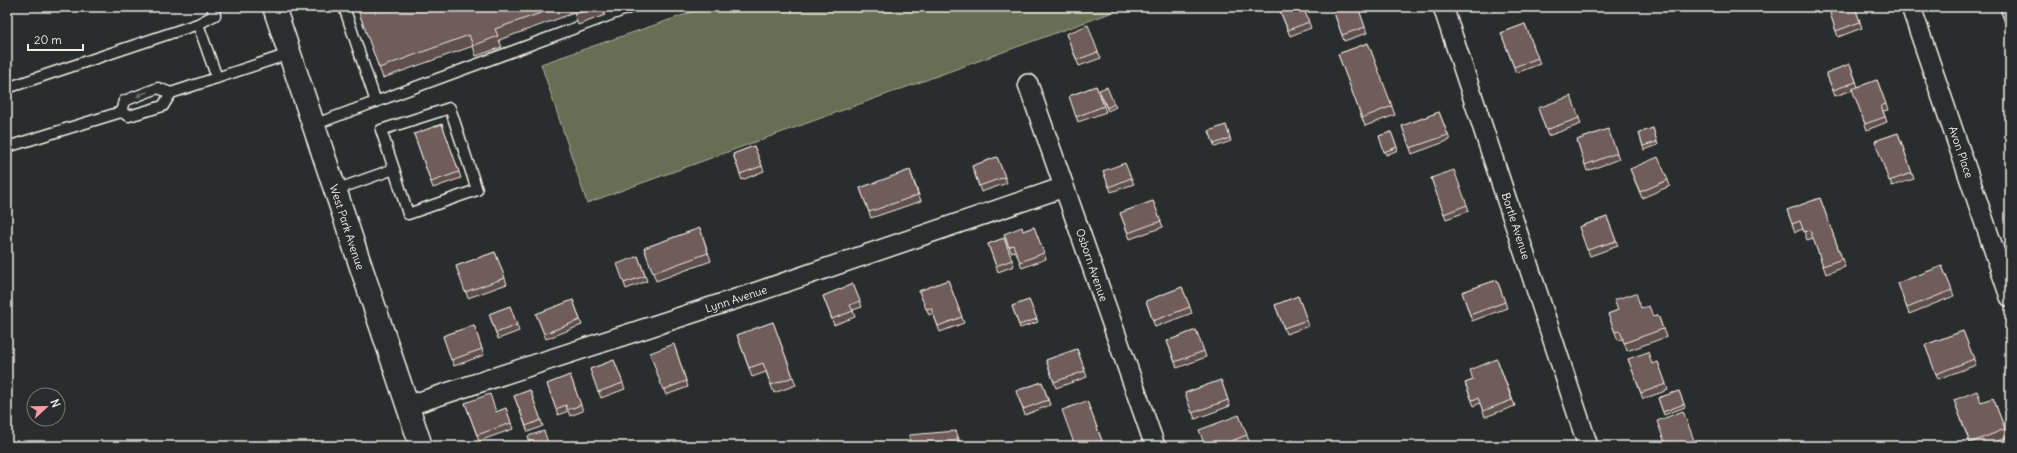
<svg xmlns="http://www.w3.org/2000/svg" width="2017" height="453" font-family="Delius,sans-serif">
	<rect width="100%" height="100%" fill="#2a2d2e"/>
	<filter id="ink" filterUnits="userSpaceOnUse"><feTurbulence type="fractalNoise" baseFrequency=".025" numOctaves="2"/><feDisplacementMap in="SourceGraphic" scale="8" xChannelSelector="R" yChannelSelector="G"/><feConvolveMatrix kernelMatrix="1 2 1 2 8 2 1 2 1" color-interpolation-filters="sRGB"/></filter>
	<g filter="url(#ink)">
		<path fill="#666e53" stroke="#adb09e" d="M 707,7 L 1127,7 L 587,203 L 541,64 Z"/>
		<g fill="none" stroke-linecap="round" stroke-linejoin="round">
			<g stroke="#f4f1e8" stroke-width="13">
				<path id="service" d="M 212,7 L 215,15 L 198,24 L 217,78
					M 344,7 L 376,102
					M 7,88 L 198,24
					M 121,112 L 124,101 L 158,88 L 171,93
					M 313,125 L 632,7
					M 7,147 L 121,112 L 129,116 L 163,106 L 171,93 L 289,54
					M 335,190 L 394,169 L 381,130 L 450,108 L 477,190 L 408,214 L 394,169"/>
			</g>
			<g stroke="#f4f1e8" stroke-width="22">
				<path id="minor" d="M 1443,7 L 1588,446
					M 1911,7 L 2010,297
					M 1028,84 L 1155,446
					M 407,406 L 751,294 L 1064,187"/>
			</g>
			<g stroke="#f4f1e8" stroke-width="25">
				<path id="secondary" d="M 274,7 L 421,446"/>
			</g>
			<use href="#service" stroke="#2a2d2e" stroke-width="10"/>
			<use href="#minor" stroke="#2a2d2e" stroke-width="19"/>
			<use href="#secondary" stroke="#2a2d2e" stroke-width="22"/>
		</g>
		<path fill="#5f4f4d" stroke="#f4f1e8" d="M 357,7 L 602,7 L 605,15 L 578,25 L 574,13 L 499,40 L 502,47 L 476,56 L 473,46 L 383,78 Z
			M 1303,7 L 1311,28 L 1290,36 L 1280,11 Z
			M 1332,7 L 1358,7 L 1367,33 L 1344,41 Z
			M 1492,7 L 1506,7 L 1494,11 Z
			M 1754,7 L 1761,7 L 1755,9 Z
			M 1828,7 L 1855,7 L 1862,28 L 1838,37 Z
			M 1999,7 L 2010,7 L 2010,21 L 2005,23 Z
			M 1525,24 L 1540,64 L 1516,73 L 1501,33 Z
			M 1066,34 L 1098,52 L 1101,58 L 1079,66 Z
			M 1368,43 L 1395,115 L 1365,126 L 1338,54 Z
			M 1850,64 L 1858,87 L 1877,80 L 1888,110 L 1883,111 L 1887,122 L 1867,130 L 1853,90 L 1835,96 L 1826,73 Z
			M 1096,86 L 1106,112 L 1078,122 L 1069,96 Z
			M 1100,93 L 1114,104 L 1116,107 L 1108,111 Z
			M 1538,108 L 1579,118 L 1581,124 L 1548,136 Z
			M 1439,112 L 1450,140 L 1412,154 L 1402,126 Z
			M 442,124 L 461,178 L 433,188 L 414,134 Z
			M 1226,125 L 1231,141 L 1215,147 L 1209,131 Z
			M 1653,128 L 1658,145 L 1644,150 L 1639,133 Z
			M 1608,129 L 1619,159 L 1587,171 L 1577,140 Z
			M 1391,132 L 1398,150 L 1386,155 L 1379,136 Z
			M 1898,133 L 1914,179 L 1892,186 L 1875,141 Z
			M 754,146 L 764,171 L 742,180 L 733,154 Z
			M 997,157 L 1007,183 L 981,192 L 972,166 Z
			M 1630,169 L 1668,180 L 1670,186 L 1642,198 Z
			M 910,170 L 921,201 L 871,218 L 860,188 Z
			M 1103,171 L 1131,178 L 1134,184 L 1111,192 Z
			M 1431,178 L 1467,205 L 1469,211 L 1446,219 Z
			M 1820,198 L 1845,267 L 1826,274 L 1813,238 L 1807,240 L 1803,229 L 1795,232 L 1787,210 Z
			M 1153,201 L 1163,227 L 1130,239 L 1120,213 Z
			M 1607,217 L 1618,246 L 1590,256 L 1579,227 Z
			M 1034,227 L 1046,259 L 1022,268 L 1016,251 L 1011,252 L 1004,234 L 1023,231 Z
			M 700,228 L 711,261 L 656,281 L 644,248 Z
			M 1004,238 L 1014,266 L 998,272 L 988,244 Z
			M 495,252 L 507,284 L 468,298 L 456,266 Z
			M 638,256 L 647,281 L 626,289 L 624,283 Z
			M 1942,266 L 1954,296 L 1909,314 L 1898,283 Z
			M 948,280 L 964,323 L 940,332 L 933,313 L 929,315 L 919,291 Z
			M 1497,280 L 1507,308 L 1472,321 L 1462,292 Z
			M 853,284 L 862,307 L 853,310 L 855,317 L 834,325 L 823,296 Z
			M 1182,287 L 1192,313 L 1155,327 L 1146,301 Z
			M 1298,296 L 1309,326 L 1286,334 L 1275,305 Z
			M 573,300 L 582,325 L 546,339 L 536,314 Z
			M 1029,300 L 1038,322 L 1020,328 L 1012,306 Z
			M 510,306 L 519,331 L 498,339 L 489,314 Z
			M 1641,308 L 1653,316 L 1658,315 L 1666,337 L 1627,351 L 1623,339 L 1618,340 L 1608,314 L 1618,310 Z
			M 773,322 L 796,385 L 774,393 L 766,372 L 752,377 L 737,335 Z
			M 474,325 L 484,355 L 454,366 L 443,336 Z
			M 1196,330 L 1206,357 L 1177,368 L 1167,341 Z
			M 1963,331 L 1976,365 L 1938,379 L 1925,345 Z
			M 1077,349 L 1087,377 L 1056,388 L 1046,360 Z
			M 676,350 L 688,387 L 666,395 L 650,353 Z
			M 1497,359 L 1515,406 L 1485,417 L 1480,403 L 1474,406 L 1465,383 L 1473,380 Z
			M 1628,359 L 1652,364 L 1658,362 L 1668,390 L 1643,399 Z
			M 614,360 L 625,389 L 601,398 L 590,369 Z
			M 570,375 L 583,411 L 570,416 L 568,411 L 558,415 L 547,384 Z
			M 1221,380 L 1230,406 L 1195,419 L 1185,393 Z
			M 1042,382 L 1050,405 L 1025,415 L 1016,391 Z
			M 530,390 L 543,426 L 528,432 L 514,396 Z
			M 1679,391 L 1685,407 L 1664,415 L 1658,398 Z
			M 1993,398 L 2008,437 L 1985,446 L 1971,446 L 1954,400 L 1981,402 Z
			M 1087,401 L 1104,446 L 1075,446 Z
			M 465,403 L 496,412 L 506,408 L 513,429 L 479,441 Z
			M 1239,415 L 1249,441 L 1236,446 L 1205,446 Z"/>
		<path fill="#4e403f" stroke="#f4f1e8" d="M 956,431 L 959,439 L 960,446 L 958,446 Z"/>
		<path fill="#6f5c5a" stroke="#f4f1e8" d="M 357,7 L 558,7 L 495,29 L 498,36 L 473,46 L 469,35 L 379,68 Z
			M 572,7 L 595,7 L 575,14 Z
			M 1290,7 L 1303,7 L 1309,22 L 1288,30 L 1280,11 Z
			M 1332,7 L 1358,7 L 1365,27 L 1342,35 Z
			M 1828,7 L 1855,7 L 1860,22 L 1836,31 Z
			M 1999,7 L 2010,7 L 2010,15 L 2003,17 Z
			M 1525,24 L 1538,58 L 1514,67 L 1501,33 Z
			M 1088,25 L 1098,52 L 1077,60 L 1066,34 Z
			M 2010,36 L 2010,45 L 2007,37 Z
			M 1368,43 L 1392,106 L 1362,118 L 1338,54 Z
			M 1850,64 L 1856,82 L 1833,90 L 1826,73 Z
			M 1877,80 L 1886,104 L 1881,106 L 1885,117 L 1865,124 L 1852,89 Z
			M 1096,86 L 1104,106 L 1076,117 L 1069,96 Z
			M 1107,87 L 1114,104 L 1107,108 L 1099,90 Z
			M 1571,96 L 1579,118 L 1546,130 L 1538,108 Z
			M 1439,112 L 1448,135 L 1410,148 L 1402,126 Z
			M 442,124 L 459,172 L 431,182 L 414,134 Z
			M 1226,125 L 1230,138 L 1214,144 L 1209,131 Z
			M 1653,128 L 1657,142 L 1643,146 L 1639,133 Z
			M 1608,129 L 1617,153 L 1585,165 L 1577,140 Z
			M 1391,132 L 1397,147 L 1384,152 L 1379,136 Z
			M 1898,133 L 1912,173 L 1889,181 L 1875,141 Z
			M 754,146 L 762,166 L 740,174 L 733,154 Z
			M 997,157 L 1005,177 L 979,186 L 972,166 Z
			M 1658,157 L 1668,180 L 1640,192 L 1630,169 Z
			M 1125,163 L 1131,178 L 1109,187 L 1103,171 Z
			M 910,170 L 918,195 L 869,212 L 860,188 Z
			M 1454,170 L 1467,205 L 1444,214 L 1431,178 Z
			M 1820,198 L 1842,259 L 1823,266 L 1810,230 L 1804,232 L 1800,221 L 1792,224 L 1787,210 Z
			M 1153,201 L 1161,221 L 1128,233 L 1120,213 Z
			M 1607,217 L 1616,241 L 1587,250 L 1579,227 Z
			M 1022,227 L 1023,231 L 1034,227 L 1044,253 L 1020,262 L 1013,245 L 1009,247 L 1004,234 Z
			M 700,228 L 708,253 L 653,273 L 644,248 Z
			M 1004,238 L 1012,260 L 996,266 L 988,244 Z
			M 495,252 L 505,278 L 465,292 L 456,266 Z
			M 638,256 L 645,276 L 624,283 L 617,264 Z
			M 1942,266 L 1952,290 L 1907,308 L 1898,283 Z
			M 948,280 L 962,317 L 938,326 L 931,308 L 926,309 L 919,291 Z
			M 1497,280 L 1505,302 L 1470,315 L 1462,292 Z
			M 853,284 L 860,301 L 850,305 L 853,311 L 832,319 L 823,296 Z
			M 1182,287 L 1190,307 L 1153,321 L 1146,301 Z
			M 1636,293 L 1641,308 L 1649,306 L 1653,316 L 1658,315 L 1663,329 L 1624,343 L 1620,331 L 1615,332 L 1608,314 L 1618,310 L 1614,300 Z
			M 1298,296 L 1307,320 L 1284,328 L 1275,305 Z
			M 573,300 L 580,320 L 544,334 L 536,314 Z
			M 1029,300 L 1037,319 L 1019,325 L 1012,306 Z
			M 510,306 L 517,325 L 496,333 L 489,314 Z
			M 773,322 L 793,377 L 771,385 L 763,363 L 749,368 L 737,335 Z
			M 474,325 L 482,349 L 451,360 L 443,336 Z
			M 1196,330 L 1204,351 L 1175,362 L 1167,341 Z
			M 1963,331 L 1974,359 L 1936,374 L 1925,345 Z
			M 674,344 L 686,381 L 663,390 L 650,353 Z
			M 1077,349 L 1085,371 L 1054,382 L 1046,360 Z
			M 1648,352 L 1652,364 L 1658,362 L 1666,384 L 1641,393 L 1628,359 Z
			M 1497,359 L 1512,400 L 1483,411 L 1478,398 L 1472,400 L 1465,383 L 1473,380 L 1470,370 Z
			M 614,360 L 623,383 L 598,392 L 590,369 Z
			M 570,375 L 581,405 L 567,410 L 566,405 L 556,409 L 547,384 Z
			M 1221,380 L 1228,400 L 1192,413 L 1185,393 Z
			M 1042,382 L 1048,400 L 1023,409 L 1016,391 Z
			M 530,390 L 541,420 L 526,426 L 514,396 Z
			M 1679,391 L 1684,404 L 1663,412 L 1658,398 Z
			M 1977,391 L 1981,402 L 1993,398 L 2005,429 L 1970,443 L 1954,400 Z
			M 490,394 L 496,412 L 506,408 L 511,423 L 477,435 L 465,403 Z
			M 1087,401 L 1102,441 L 1090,446 L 1075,446 L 1062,410 Z
			M 1683,411 L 1695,443 L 1700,441 L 1702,446 L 1666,446 L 1657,421 Z
			M 1239,415 L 1247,435 L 1218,446 L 1205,446 L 1199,430 Z
			M 544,431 L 549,445 L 545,446 L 531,446 L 528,436 Z
			M 956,431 L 958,446 L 910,446 L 909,435 Z
			M 1293,440 L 1295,446 L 1276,446 Z"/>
		<defs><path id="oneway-solid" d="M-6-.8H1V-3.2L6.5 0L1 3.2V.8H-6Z"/></defs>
		<use fill="#71726f" href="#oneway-solid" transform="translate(142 94) rotate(158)"/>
	</g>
	<g text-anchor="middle" stroke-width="3" stroke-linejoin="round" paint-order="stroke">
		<g font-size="11" fill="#f4f1e8" stroke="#2a2d2e">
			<text transform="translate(1961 152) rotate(71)" y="4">Avon Place</text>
			<text transform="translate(1516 226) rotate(72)" y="4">Bortle Avenue</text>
			<text transform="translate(347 227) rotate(72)" y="4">West Park Avenue</text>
			<text transform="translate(1092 265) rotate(71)" y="4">Osborn Avenue</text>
			<text transform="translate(736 299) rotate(-18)" y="4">Lynn Avenue</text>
		</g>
	</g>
	<rect width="2017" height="453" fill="none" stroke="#2a2d2e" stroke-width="24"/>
	<rect x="12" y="12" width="1993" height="429" fill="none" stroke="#f4f1e8" stroke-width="1.5" filter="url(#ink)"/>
	<g transform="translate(46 407) rotate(68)"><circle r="19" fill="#2a2d2e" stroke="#7b7b78"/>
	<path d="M0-3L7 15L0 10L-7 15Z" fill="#ff9aa2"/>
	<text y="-6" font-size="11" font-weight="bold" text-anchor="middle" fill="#f4f1e8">N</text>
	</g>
	<path d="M28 44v6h55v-6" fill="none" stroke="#f4f1e8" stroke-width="2"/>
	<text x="34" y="44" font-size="12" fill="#f4f1e8" stroke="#2a2d2e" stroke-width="3" paint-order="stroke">20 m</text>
</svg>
